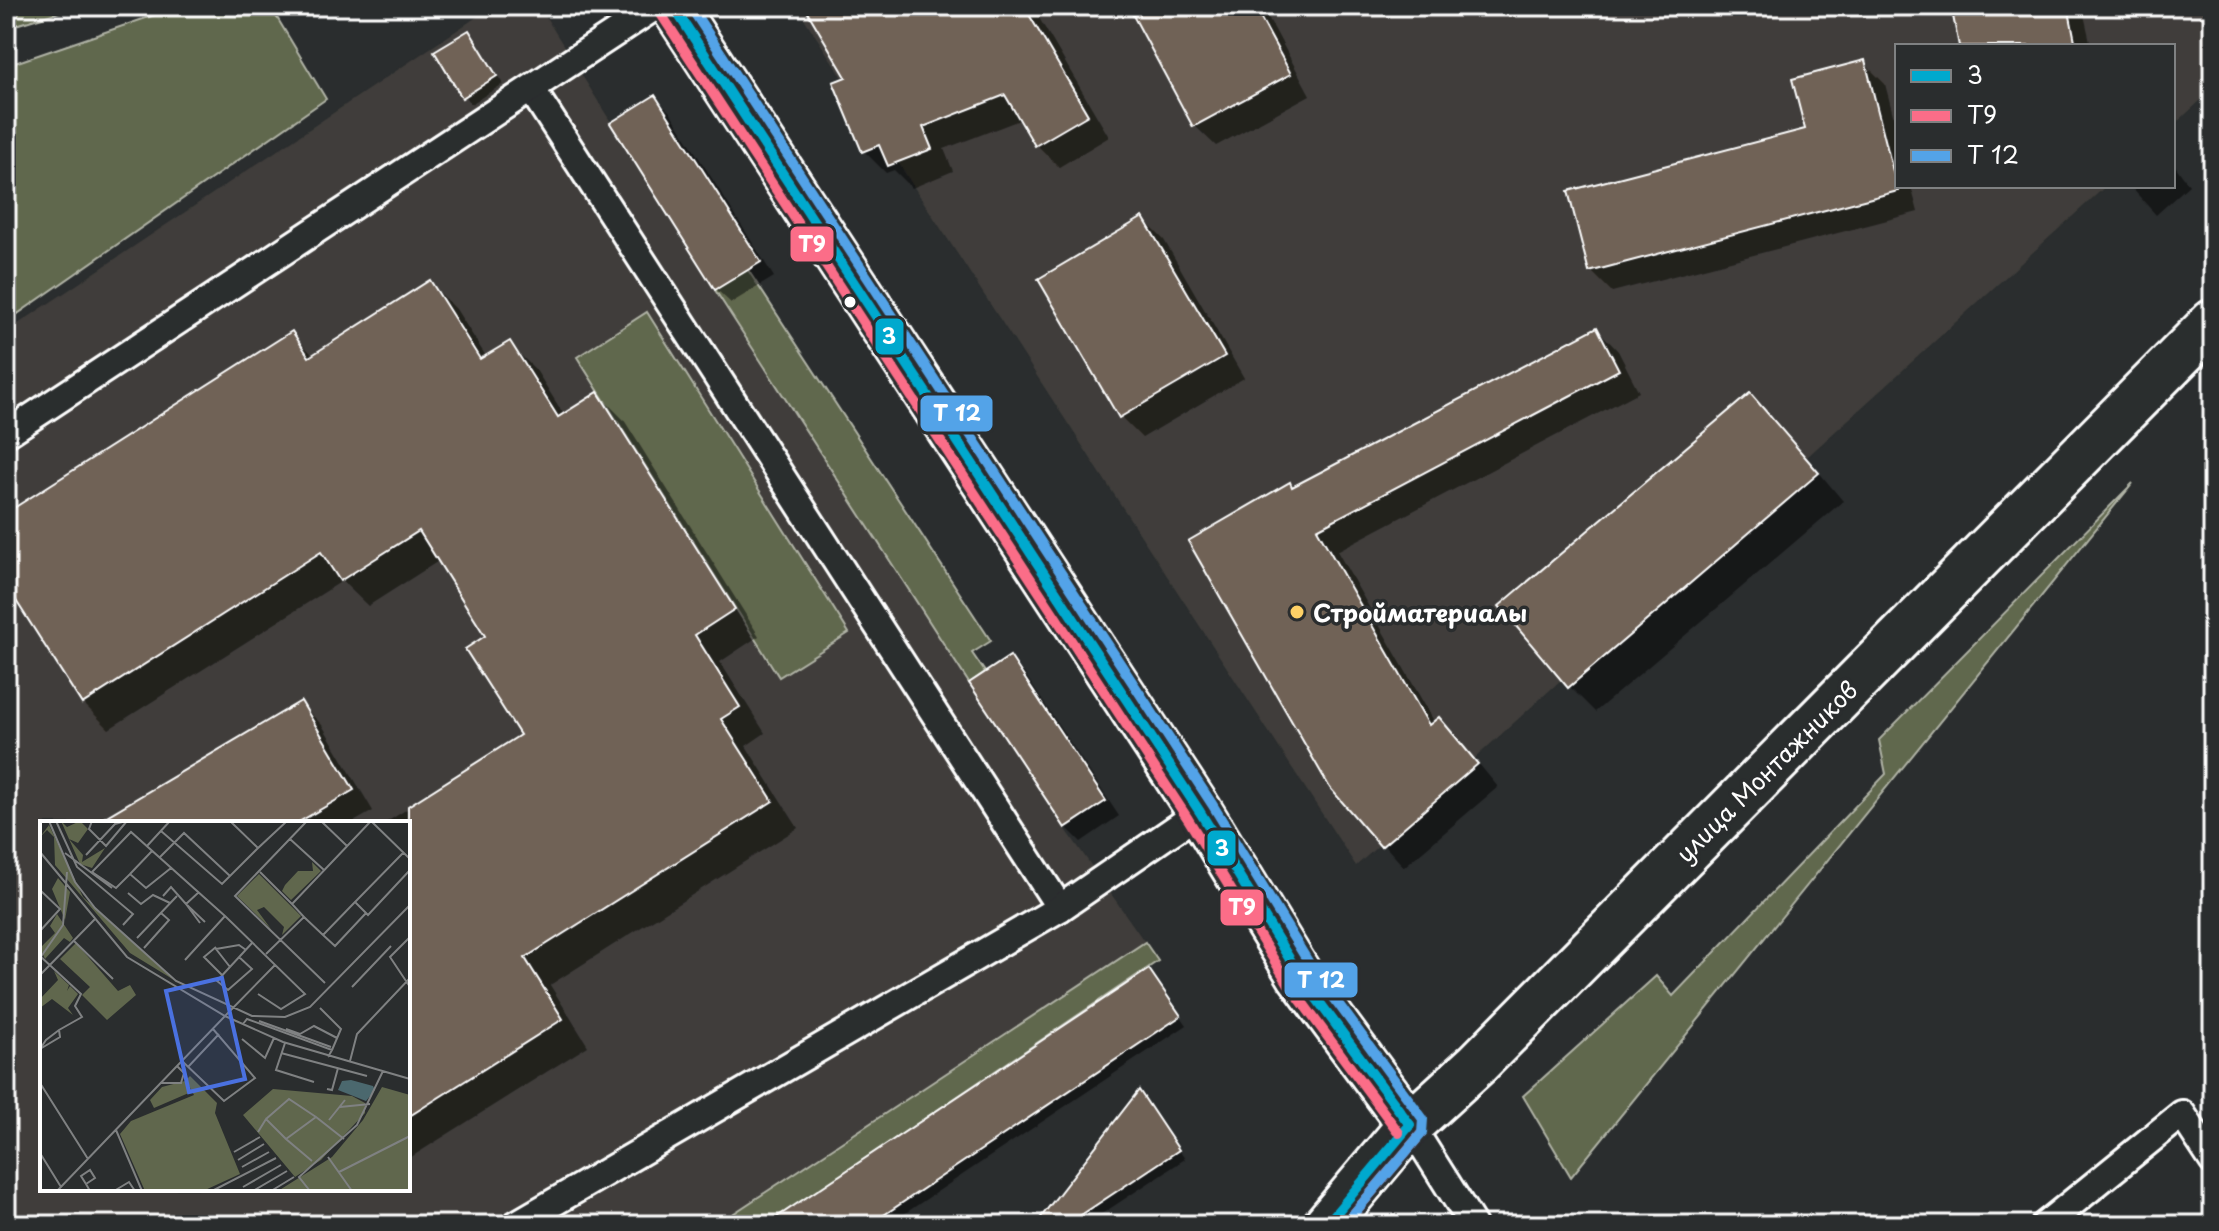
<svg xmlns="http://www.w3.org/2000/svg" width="2219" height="1231" font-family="'Playpen Sans',sans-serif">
	<rect width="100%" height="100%" fill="#2a2d2e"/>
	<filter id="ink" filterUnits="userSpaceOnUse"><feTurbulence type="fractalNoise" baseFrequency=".0125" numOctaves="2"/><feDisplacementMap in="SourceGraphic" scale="16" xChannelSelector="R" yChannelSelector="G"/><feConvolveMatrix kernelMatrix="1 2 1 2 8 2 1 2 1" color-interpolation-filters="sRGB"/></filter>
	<g filter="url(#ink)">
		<g fill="#3f3d3a" fill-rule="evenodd">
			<path d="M 493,6 L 539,6 L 715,290 L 991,641 L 972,653 L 985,672 L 970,683 L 1065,828 L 1158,961 L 840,1176 L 819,1225 L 6,1225 L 6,332 ZM 42,823 L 408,823 L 408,1189 L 42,1189 Z"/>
			<path d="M 796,6 L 2213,6 L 2213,89 L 2173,126 L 2173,46 L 1897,46 L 1897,186 L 2106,186 L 1356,866 Z"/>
		</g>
		<g fill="#60674d" stroke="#b0b3a6" stroke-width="2">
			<path d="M 6,6 L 79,6 L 6,28 Z"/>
			<path d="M 181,6 L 270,6 L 326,99 L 6,322 L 6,66 Z"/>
			<path d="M 748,270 L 991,641 L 972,653 L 985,672 L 969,683 L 715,290 Z"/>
			<path d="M 647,312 L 849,633 L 779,677 L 577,357 Z"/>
			<path d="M 2133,483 L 1571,1177 L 1523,1096 L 1656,976 L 1673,996 L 1886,774 L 1879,740 Z"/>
			<path d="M 1145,942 L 1158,961 L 840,1176 L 819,1225 L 716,1225 Z"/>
		</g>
		<g fill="#0007">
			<path d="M 806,6 L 1032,6 L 1109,137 L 1059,167 L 1037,145 L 1022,119 L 944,149 L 953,171 L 912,188 L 894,170 L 886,173 L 864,151 L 849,78 Z"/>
			<path d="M 1131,6 L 1262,6 L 1310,95 L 1216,146 L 1195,126 Z"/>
			<path d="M 1953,6 L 2082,6 L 2091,46 L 1961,46 Z"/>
			<path d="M 469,32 L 503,84 L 471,104 L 437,52 Z"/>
			<path d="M 1864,63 L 1885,84 L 1897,130 L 1897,186 L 1911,186 L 1918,212 L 1612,292 L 1591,271 L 1807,130 Z"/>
			<path d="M 655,98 L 670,112 L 774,277 L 731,303 L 716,289 Z"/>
			<path d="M 2173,163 L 2189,185 L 2156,215 L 2130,186 L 2173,186 Z"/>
			<path d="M 1143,219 L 1164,240 L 1244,378 L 1142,438 L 1121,417 L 1041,280 Z"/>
			<path d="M 430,283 L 456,309 L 487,358 L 509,344 L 536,370 L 564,415 L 598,394 L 624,420 L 759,636 L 720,662 L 765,733 L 746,746 L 798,828 L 550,985 L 588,1046 L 408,1159 L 408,823 L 385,823 L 523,736 L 488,637 L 440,560 L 368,606 L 342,581 L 109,729 L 83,703 L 6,581 L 6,515 L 292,334 L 314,356 Z"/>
			<path d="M 1597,329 L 1618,351 L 1639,392 L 1337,551 L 1435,723 L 1439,720 L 1460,741 L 1498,787 L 1404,867 L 1332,787 L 1293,488 Z"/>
			<path d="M 1750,395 L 1776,421 L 1843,501 L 1595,712 L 1569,686 Z"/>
			<path d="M 1010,659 L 1024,673 L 1119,816 L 1081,842 L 1066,827 Z"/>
			<path d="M 301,704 L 322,725 L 373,811 L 352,823 L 98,823 Z"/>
			<path d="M 1149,971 L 1187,1025 L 895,1220 L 901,1225 L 822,1225 Z"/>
			<path d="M 1140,1093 L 1185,1159 L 1085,1225 L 1038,1225 Z"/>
		</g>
		<g fill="#706257" stroke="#fff" stroke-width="2">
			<path d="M 804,6 L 1024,6 L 1088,115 L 1035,146 L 1005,95 L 923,127 L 932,149 L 888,166 L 879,145 L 862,152 L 833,82 L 846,77 Z"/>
			<path d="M 1128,6 L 1254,6 L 1291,74 L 1193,127 Z"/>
			<path d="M 1951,6 L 2068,6 L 2076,46 L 1959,46 Z"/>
			<path d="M 469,30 L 497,76 L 462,98 L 434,51 Z"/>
			<path d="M 1865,60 L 1898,191 L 1589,272 L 1568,191 L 1805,129 L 1792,79 Z"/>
			<path d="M 655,95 L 761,262 L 715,290 L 610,123 Z"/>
			<path d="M 1143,217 L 1225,356 L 1119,418 L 1038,279 Z"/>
			<path d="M 430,280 L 480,359 L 510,341 L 558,417 L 598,392 L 735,609 L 695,635 L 740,707 L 721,719 L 773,801 L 525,958 L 563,1019 L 408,1117 L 408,806 L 520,735 L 465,649 L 485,636 L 419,531 L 340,581 L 321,552 L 82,704 L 6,585 L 6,513 L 292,331 L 309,357 Z"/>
			<path d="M 1597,327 L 1619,370 L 1317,529 L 1429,725 L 1439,717 L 1478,764 L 1381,847 L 1330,788 L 1188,541 L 1290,482 L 1292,487 Z"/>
			<path d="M 1750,393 L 1819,473 L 1568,688 L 1499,606 Z"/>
			<path d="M 1010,656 L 1106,801 L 1065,828 L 969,683 Z"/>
			<path d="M 301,701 L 354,790 L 297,823 L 95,823 Z"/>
			<path d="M 1149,969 L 1181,1016 L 869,1225 L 765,1225 Z"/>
			<path d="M 1139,1090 L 1179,1150 L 1066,1225 L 1035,1225 Z"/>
		</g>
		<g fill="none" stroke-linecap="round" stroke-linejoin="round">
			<defs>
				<g id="service">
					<path d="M 532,90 L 1060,908"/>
					<path d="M 6,434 L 656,6"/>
					<path d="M 1410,1125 L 1473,1225"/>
					<path d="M 515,1225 L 1060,908 L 1200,812"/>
					<path d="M 2045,1225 L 2182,1114 L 2213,1161"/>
				</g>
				<g id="secondary">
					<path d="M 673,6 L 1200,812 L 1300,976 L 1410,1125"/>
					<path d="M 1326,1225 L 1410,1125 L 1477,1064 L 2213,322"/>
				</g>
			</defs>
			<use href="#service" stroke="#fff" stroke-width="32"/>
			<use href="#secondary" stroke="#fff" stroke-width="50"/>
			<use href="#service" stroke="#2a2d2e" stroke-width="26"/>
			<use href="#secondary" stroke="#2a2d2e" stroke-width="44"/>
			<defs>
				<g id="bus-1">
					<path d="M 673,6 L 1200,812 L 1300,976 L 1410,1125"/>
					<path d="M 1326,1225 L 1410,1125"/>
				</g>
				<g id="bus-2">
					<path d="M 661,14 L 1188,819 L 1288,983 L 1399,1133"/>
					<path d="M 1344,1225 L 1421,1134"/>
				</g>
				<path id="bus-3" d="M 690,6 L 1212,804 L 1312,968 L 1423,1119 L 1422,1133 L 1344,1225"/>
			</defs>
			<use href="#bus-1" stroke="#2a2d2e" stroke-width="16"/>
			<use href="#bus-2" stroke="#2a2d2e" stroke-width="16"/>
			<use href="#bus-3" stroke="#2a2d2e" stroke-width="16"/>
			<use href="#bus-1" stroke="#00a9ce" stroke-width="10"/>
			<use href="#bus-2" stroke="#fb6d88" stroke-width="10"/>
			<use href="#bus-3" stroke="#53a3e8" stroke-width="10"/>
		</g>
	</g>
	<circle fill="#fff" stroke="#2a2d2e" stroke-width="3" cx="850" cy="302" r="7"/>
	<circle fill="#ffd166" stroke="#2a2d2e" stroke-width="3" cx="1297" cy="612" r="8"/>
	<g text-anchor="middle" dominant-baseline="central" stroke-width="7" stroke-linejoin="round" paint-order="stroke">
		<g font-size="24" font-weight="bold" fill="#fff" stroke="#2a2d2e" text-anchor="start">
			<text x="1313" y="612">Стройматериалы</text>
		</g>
		<g font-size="24" fill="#fff" stroke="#2a2d2e">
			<text transform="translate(1766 771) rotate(-45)">улица Монтажников</text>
		</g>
	</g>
	<g transform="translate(40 821)">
		<rect width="370" height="370" fill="#2a2d2e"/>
		<path d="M 21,0 L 27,6 L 40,0 L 48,8 L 38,22 L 29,18 L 43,34 L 42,41 L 65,27 L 52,47 L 40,43 ZM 9,4 L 43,76 L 134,159 L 90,132 L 15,44 L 14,16 L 7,9 L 0,16 ZM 272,41 L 281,50 L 251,79 L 242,70 L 245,64 L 258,50 L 273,50 ZM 219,53 L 261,95 L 242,114 L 244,106 L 224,86 L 217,89 L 231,108 L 197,75 ZM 18,57 L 30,71 L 25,99 L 12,68 ZM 17,93 L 33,117 L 30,121 L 24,117 L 5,138 L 0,127 L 15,112 L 10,105 ZM 36,122 L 78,170 L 90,164 L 96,174 L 67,199 L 42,174 L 50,166 L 20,138 ZM 14,150 L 29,164 L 27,170 L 30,165 L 38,173 L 28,187 L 33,194 L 12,178 L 0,187 L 0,178 L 18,159 ZM 150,255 L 177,282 L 175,292 L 200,353 L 163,370 L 105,370 L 80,313 L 91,300 L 154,274 L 146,259 ZM 145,260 L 151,271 L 114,287 L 110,279 L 122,266 ZM 342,266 L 370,274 L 370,370 L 238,370 L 292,336 L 323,299 ZM 233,268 L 312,275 L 325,282 L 325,292 L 281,339 L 255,356 L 203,294 Z" fill="#60674d"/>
		<path d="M 311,259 L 333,265 L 335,269 L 326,280 L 298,269 L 302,260 Z" fill="#4b686e"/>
		<path fill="none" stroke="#7f8182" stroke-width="2" d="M 9,0 L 35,61 L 55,87 L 136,160 L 212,195 L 245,196 L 270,186 L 370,84M 16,0 L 37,46 L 93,93 L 83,104M 52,0 L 49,8 L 66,25 L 87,0M 190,0 L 218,27 L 247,0M 267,0 L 195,75 L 285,162M 281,0 L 307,25M 331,0 L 370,38M 121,10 L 182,63 L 218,27M 250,18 L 284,49M 107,25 L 130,0M 0,31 L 87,136 L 185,195 L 243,221 L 370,258M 25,32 L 72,67M 363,32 L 315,81 L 328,94 L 370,49M 46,34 L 75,3 L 86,0M 119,37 L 144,12 L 190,55M 131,47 L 106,67 L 90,53 L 76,67 L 52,51 L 91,11 L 185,95 L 265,173 L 241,188 L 218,173M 220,51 L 252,83M 90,53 L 112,30M 0,69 L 20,88 L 0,110M 88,72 L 101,83 L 113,74 L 130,82M 123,75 L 131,66 L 146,83 L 159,71M 315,81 L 283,114 L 295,125 L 326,92M 264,96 L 283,114M 160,102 L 146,83 L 165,101M 370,116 L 350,136 L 370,166M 97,117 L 137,75M 34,120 L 73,158M 176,126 L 164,136 L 182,154M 104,127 L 129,99 L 121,92M 226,133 L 264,96 L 252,83 L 331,0M 0,135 L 41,173 L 35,185 L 42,196 L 19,209 L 6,219 L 0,228 L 20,216 L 19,209M 199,136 L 212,148 L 188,169 L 177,160 L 213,121M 0,137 L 23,104 L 27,51M 145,139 L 185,95M 190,146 L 176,128 L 199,124 L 206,129M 0,154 L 55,98M 312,166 L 351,125M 280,187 L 301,208 L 292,229M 185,195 L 235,144M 219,200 L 291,226M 203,203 L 207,198 L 292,229 L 288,236M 246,208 L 260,213 L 274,205 L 297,217M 202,218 L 225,237 L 234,217M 245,222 L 236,249 L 274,261M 241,232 L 327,255M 142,240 L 184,280 L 215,257 L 173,208M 310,240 L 317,213 L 370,157M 148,246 L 179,213M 0,262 L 48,338M 121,262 L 141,262 L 144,252 L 137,245M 287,268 L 292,269 L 298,247M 300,286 L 330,283M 226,298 L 249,278 L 276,296M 289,299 L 305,279M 76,309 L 102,370M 218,311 L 226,298 L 246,318M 194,331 L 220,316M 0,332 L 21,366M 288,336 L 312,370M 198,339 L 224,323M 272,340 L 246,318 L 276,296 L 304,318M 202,346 L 229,331M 299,351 L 370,315M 46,363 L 55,357 L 50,349 L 41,355 L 46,363 L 50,370M 203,366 L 241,344M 17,370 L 185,195M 74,370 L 89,361 L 95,370M 172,370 L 236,337M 213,370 L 247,350M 231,370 L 254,356M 270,370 L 259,356 L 317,304 L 343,250"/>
		<path fill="#4a71e0" fill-opacity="0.15" stroke="#4a71e0" stroke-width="4" d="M 182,157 L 205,258 L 149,271 L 126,170 Z"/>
		<rect width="370" height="370" fill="none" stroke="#fff" stroke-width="4"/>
	</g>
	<g stroke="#2a2d2e" stroke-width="3">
		<rect x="789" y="225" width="46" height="38" rx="8" fill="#fb6d88"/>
		<rect x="874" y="317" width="31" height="39" rx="8" fill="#00a9ce"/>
		<rect x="919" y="394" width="75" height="39" rx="8" fill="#53a3e8"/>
		<rect x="1206" y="829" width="31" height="38" rx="8" fill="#00a9ce"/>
		<rect x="1219" y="888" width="46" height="39" rx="8" fill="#fb6d88"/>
		<rect x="1283" y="961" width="76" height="38" rx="8" fill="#53a3e8"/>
	</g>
	<g font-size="22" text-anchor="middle" font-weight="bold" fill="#fff">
		<text x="812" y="252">Т9</text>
		<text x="889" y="344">3</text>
		<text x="957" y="421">Т 12</text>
		<text x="1222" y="856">3</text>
		<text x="1242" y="915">Т9</text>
		<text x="1321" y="988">Т 12</text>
	</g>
	<rect width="2219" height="1231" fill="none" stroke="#2a2d2e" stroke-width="32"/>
	<rect x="16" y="16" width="2187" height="1199" fill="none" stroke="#fff" stroke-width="3" filter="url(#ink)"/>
	<rect x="1895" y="44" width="280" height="144" fill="#2a2d2e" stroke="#7f8182" stroke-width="2"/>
	<rect x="1911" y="70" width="40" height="12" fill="#00a9ce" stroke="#7f8182" stroke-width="2"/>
	<text x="1967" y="84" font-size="24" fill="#ffffff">3</text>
	<rect x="1911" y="110" width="40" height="12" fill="#fb6d88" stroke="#7f8182" stroke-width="2"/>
	<text x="1967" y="124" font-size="24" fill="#ffffff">Т9</text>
	<rect x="1911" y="150" width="40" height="12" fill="#53a3e8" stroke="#7f8182" stroke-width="2"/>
	<text x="1967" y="164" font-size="24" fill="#ffffff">Т 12</text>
</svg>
